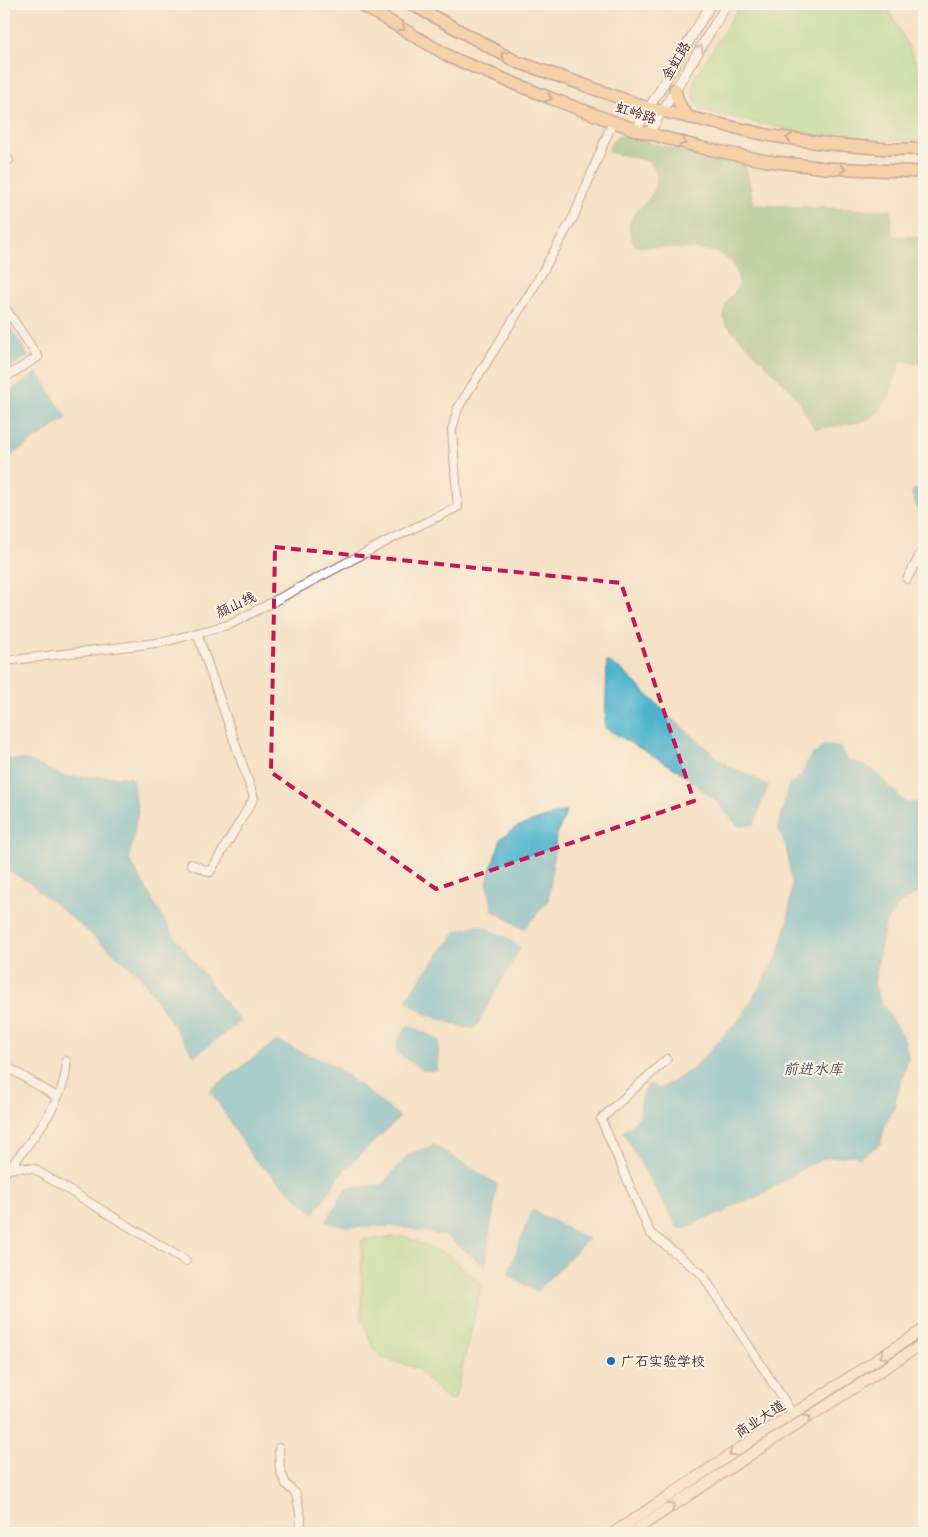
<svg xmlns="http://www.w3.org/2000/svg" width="928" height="1537" font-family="'Balsamiq Sans','LXGW WenKai TC',sans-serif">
	<rect width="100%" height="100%" fill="#fcf5e5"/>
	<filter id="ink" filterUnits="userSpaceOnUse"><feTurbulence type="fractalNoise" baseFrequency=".02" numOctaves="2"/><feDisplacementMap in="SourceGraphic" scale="10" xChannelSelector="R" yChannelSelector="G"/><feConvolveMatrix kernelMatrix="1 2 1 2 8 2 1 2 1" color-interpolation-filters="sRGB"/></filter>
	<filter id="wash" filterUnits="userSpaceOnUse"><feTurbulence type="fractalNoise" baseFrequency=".0096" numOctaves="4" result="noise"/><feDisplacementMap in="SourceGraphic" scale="20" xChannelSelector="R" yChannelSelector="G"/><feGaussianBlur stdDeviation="1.12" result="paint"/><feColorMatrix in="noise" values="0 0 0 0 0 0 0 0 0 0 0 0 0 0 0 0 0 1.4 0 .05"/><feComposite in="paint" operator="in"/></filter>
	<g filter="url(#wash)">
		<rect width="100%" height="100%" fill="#f5e2c6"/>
		<g fill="#9fdb8f" stroke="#747d5d">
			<path d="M 741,4 L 883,4 L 887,8 C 902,35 920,63 924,94 C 926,109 924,126 924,141 L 873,139 L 818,136 L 723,115 C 699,112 690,102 695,78 Z"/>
			<path d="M 404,1236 L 448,1255 L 482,1284 L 455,1399 L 446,1399 L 418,1369 L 381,1357 L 373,1348 L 361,1315 L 362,1240 Z"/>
		</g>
		<path fill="#7fbb7a" stroke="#646d52" d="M 619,136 L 626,136 L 682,152 L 745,164 L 754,205 C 800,206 846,210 891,210 L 892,236 L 916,237 L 924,240 L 924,363 L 900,361 C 894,381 888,412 865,420 C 850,425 830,426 815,429 L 800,402 L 784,383 L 725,323 C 722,305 728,300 739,287 L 738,274 L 732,262 L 718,252 L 697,249 L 636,246 C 633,240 628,232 630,224 C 632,207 659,201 657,175 C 656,170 654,165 649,162 C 643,158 617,154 608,152 L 613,140 Z"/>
		<g fill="#4eb3cd" stroke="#4c697c">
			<path d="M 4,319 L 28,356 L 4,372 Z"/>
			<path d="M 38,373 L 67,418 L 4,460 L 4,395 Z"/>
			<path d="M 924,488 L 924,513 L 921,514 L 918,512 L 912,493 L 914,490 Z"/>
			<path d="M 607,661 L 621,669 L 673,720 L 728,766 L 747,774 L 768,785 L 754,824 L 738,826 L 714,799 L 679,771 L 605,728 Z"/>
			<path d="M 826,745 L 840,748 L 846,759 L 873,770 L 906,803 L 924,802 L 924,890 L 901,902 L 885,923 L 874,983 L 878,996 L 905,1041 L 908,1058 L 893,1110 L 885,1125 L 880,1144 L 859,1158 L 854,1155 L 825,1158 L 807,1166 L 759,1196 L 736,1204 L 723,1213 L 702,1219 L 685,1229 L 677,1227 L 623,1132 L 632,1125 L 640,1115 L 642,1095 L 649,1084 L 660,1089 L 693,1069 L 743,1015 L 778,956 L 788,920 L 792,883 L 786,846 L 779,829 L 779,823 L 789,784 C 809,775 801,768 812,754 L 818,753 L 820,748 Z"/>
			<path d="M 4,759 L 28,760 L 65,777 L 131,777 L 138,811 L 129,859 L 171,932 L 240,1022 L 194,1056 L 140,975 L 30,883 L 4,868 Z"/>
			<path d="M 567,810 L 556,837 L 548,901 L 524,929 L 493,911 L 487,882 L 501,838 L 517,827 Z"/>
			<path d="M 478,925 L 506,937 L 520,948 L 475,1028 L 463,1027 L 423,1013 L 406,1000 L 427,970 L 457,931 Z"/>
			<path d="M 408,1025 L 439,1040 L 437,1070 L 423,1070 L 396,1052 L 398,1040 Z"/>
			<path d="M 277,1041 L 336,1067 L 400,1117 L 344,1170 L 314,1213 L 253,1158 L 210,1090 Z"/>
			<path d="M 434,1145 L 497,1184 L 485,1266 L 446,1236 L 397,1226 L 350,1227 L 326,1222 L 346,1188 L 382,1185 L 408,1155 Z"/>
			<path d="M 532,1210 L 588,1239 L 536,1292 L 508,1274 Z"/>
		</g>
	</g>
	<g filter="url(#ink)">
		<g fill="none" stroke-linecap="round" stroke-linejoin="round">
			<defs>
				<g id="minor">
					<path d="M 4,157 L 9,160"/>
					<path d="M 4,310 L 6,309 L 38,357 L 4,378"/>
					<path d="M 907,579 L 924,548"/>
					<path d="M 4,661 L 164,642 L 231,624 L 393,538 L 458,507 L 452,430 L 458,408 L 535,285 L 574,216 L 613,121"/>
					<path d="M 191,864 L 210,872 L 254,798 L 197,633"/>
					<path d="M 667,1059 L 601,1119 L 650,1233 L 702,1274 L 793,1414"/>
					<path d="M 4,1065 L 57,1097"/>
					<path d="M 9,1169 L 19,1167 L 34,1169 L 186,1261"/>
					<path d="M 4,1173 L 9,1169 C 30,1142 69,1096 66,1061"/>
					<path d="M 279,1448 L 280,1470 L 286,1484 L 296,1494 L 301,1518 L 300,1533"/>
				</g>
				<g id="tertiary">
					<path d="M 636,130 L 711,4"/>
					<path d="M 649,133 L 727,4"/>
				</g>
				<g id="secondary">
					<path d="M 613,1533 L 757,1437 L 924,1329"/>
					<path d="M 631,1533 L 773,1440 L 924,1343"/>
				</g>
				<g id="primary">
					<path d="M 360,4 L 452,58 L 550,98 L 636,130 L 703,148 L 767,161 L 826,168 L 924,172"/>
					<path d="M 411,4 L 517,62 L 570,80 L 648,108 L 772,136 L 829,144 L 889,149 L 924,149"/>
					<path d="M 675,89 C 677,102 681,109 690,118"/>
				</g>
			</defs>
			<use href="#minor" stroke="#866361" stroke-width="10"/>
			<use href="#tertiary" stroke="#866361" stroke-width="11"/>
			<use href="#secondary" stroke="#866361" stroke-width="12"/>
			<use href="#primary" stroke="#866361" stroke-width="14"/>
			<use href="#minor" stroke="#fff" stroke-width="8"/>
			<use href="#tertiary" stroke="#fff" stroke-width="9"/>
			<use href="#secondary" stroke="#fce5cf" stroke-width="10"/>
			<use href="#primary" stroke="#f7be87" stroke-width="11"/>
		</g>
		<defs><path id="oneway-chevron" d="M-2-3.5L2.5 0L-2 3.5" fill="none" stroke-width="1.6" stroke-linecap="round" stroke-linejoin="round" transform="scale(1.25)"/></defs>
		<g stroke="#a06e59">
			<use href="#oneway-chevron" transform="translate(402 28) rotate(30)"/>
			<use href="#oneway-chevron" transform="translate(504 55) rotate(-151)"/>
			<use href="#oneway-chevron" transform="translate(549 98) rotate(21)"/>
			<use href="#oneway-chevron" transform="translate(789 138) rotate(-171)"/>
			<use href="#oneway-chevron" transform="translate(683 142) rotate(15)"/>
			<use href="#oneway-chevron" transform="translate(843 169) rotate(3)"/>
		</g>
		<use stroke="#ae9aa0" href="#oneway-chevron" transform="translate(700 48) rotate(-59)"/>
		<g stroke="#a3827d">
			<use href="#oneway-chevron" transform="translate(883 1356) rotate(147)"/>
			<use href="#oneway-chevron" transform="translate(808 1418) rotate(-33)"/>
			<use href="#oneway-chevron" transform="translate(732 1453) rotate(146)"/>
			<use href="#oneway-chevron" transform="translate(672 1506) rotate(-33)"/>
		</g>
	</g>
	<path d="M0 0H928V1537H0ZM 275,547 L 621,583 L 694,801 L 436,889 L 271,772 Z" fill="#f5e2c6" fill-opacity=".55" fill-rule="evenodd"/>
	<path fill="none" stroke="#c2185b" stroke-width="4" stroke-dasharray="10 6" stroke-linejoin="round" d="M 275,547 L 621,583 L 694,801 L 436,889 L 271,772 Z"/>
	<circle fill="#1f6fb2" stroke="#fcf5e5" stroke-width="2" cx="611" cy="1361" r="5"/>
	<g text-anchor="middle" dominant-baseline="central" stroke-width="4" stroke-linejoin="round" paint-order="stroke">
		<g font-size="14" fill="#4a1f2b" stroke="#fcf5e5">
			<text transform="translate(676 61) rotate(-59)">金虹路</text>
			<text transform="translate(636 113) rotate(18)">虹岭路</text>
			<text transform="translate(236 605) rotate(-25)">颜山线</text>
			<text transform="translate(760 1419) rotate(-33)">商业大道</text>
		</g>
		<g font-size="14" fill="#4a1f2b" stroke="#fcf5e5" text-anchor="start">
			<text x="621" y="1361">广石实验学校</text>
		</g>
		<g font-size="15" font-style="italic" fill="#4b5364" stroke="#fcf5e5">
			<text x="813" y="1069">前进水库</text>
		</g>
	</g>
	<rect width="928" height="1537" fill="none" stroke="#fcf5e5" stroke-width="20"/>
</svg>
